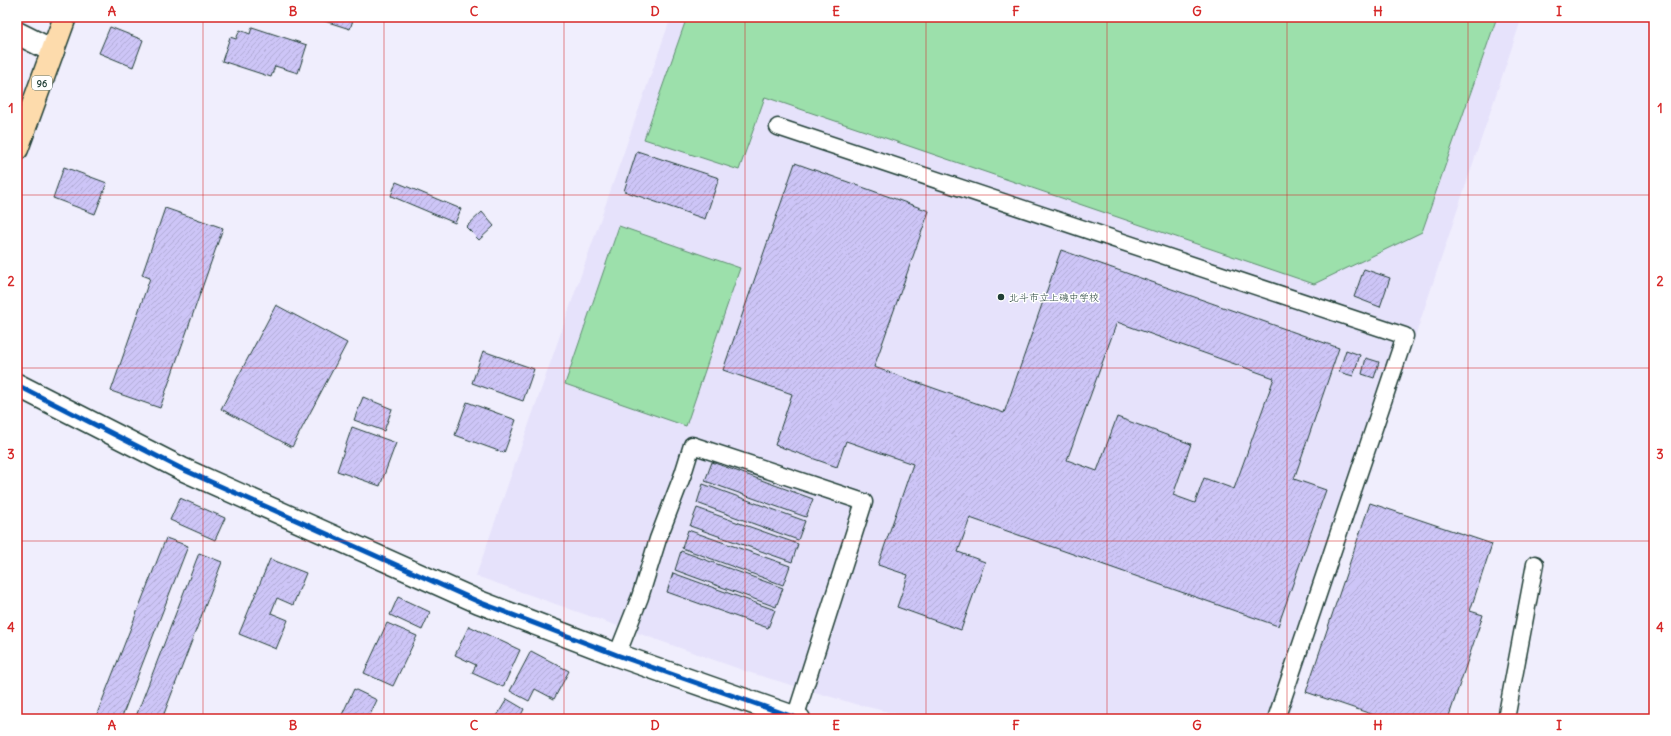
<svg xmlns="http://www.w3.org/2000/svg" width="1671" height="736" font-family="Delius,'Klee One',sans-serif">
	<defs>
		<pattern id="building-hatch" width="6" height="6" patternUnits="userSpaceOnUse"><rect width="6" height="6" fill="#cdc5f7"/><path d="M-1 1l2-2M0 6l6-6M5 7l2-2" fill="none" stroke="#b0aad4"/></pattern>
	</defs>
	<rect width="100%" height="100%" fill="#f0eefd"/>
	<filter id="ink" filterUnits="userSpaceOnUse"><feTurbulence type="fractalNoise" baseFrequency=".025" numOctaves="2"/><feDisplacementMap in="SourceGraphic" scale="8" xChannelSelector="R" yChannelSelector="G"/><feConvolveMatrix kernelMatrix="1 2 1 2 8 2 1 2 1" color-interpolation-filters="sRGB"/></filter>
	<g filter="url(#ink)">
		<path fill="#e6e2fb" d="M 671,17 L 1522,17 L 1287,719 L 919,719 L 855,704 L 751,673 L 476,576 Z"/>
		<g fill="#9ce0ab" stroke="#5e8e70">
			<path d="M 687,17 L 1497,17 L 1422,232 L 1314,284 L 765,97 L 739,170 L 644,139 Z"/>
			<path d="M 619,226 L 740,268 L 686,426 L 565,384 Z"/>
		</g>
		<g fill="url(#building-hatch)" stroke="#1f3d34" fill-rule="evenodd">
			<path d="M 312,17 L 354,17 L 350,29 Z"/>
			<path d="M 110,27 L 143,40 L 133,67 L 99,53 Z"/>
			<path d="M 252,27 L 307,45 L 298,73 L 275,66 L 271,77 L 222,61 L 230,37 L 236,39 L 240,30 L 250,34 Z"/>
			<path d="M 637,151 L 719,178 L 705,219 L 624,191 Z"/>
			<path d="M 795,163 L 929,211 L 874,367 L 1004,413 L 1061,250 L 1339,348 L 1294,479 L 1326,490 L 1278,626 L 970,518 L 958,552 L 985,562 L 961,630 L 897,607 L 908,575 L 878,565 L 913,464 L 846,441 L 837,467 L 775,445 L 792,394 L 723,370 ZM 1117,322 L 1274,378 L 1234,489 L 1204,478 L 1195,503 L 1173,495 L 1191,444 L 1117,417 L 1097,471 L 1067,460 Z"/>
			<path d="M 64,167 L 107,183 L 95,214 L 53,198 Z"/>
			<path d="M 396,182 L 461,209 L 455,223 L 391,196 Z"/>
			<path d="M 165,208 L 223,228 L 160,408 L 111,391 L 150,278 L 142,275 Z"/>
			<path d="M 482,212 L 494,226 L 479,240 L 466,227 Z"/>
			<path d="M 1364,269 L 1390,278 L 1380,307 L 1354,297 Z"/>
			<path d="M 276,305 L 347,343 L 292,447 L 221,409 Z"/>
			<path d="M 1346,350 L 1360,355 L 1353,376 L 1339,372 Z"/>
			<path d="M 483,351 L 534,369 L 523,401 L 472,383 Z"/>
			<path d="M 1366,358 L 1379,362 L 1374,378 L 1362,374 Z"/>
			<path d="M 363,397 L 392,409 L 384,431 L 354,420 Z"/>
			<path d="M 467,402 L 516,420 L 504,453 L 455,435 Z"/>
			<path d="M 352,427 L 396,443 L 380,486 L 337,471 Z"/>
			<path d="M 712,462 L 813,499 L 806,517 L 705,481 Z"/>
			<path d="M 703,484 L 805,521 L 798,540 L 697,503 Z"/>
			<path d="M 180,498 L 225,518 L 215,540 L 170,520 Z"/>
			<path d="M 1370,503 L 1492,544 L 1470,611 L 1483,615 L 1448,719 L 1386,719 L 1306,692 Z"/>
			<path d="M 697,508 L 798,544 L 792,562 L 690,526 Z"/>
			<path d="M 688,530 L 790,566 L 783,585 L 682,548 Z"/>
			<path d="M 166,538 L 188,546 L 121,719 L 95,719 Z"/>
			<path d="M 681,551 L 783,588 L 776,607 L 675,570 Z"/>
			<path d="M 199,553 L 222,562 L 162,719 L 135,719 Z"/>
			<path d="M 270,559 L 306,573 L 293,605 L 277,598 L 271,613 L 288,620 L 276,649 L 239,634 Z"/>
			<path d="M 673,573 L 775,610 L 768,628 L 667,592 Z"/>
			<path d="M 398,597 L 430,612 L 422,630 L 390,615 Z"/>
			<path d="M 387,623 L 417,636 L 393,686 L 364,673 Z"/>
			<path d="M 469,626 L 520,650 L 503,687 L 472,673 L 476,665 L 455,655 Z"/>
			<path d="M 531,651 L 569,671 L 554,699 L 535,689 L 529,701 L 510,691 Z"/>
			<path d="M 354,689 L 377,700 L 368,719 L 340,719 Z"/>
			<path d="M 507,699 L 524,709 L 519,719 L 495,719 Z"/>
		</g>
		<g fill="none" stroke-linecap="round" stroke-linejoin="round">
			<defs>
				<g id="service">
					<path d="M 778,127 L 1405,336 L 1276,719"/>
					<path d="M 617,655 L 640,597 L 658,539 L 683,474 L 692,445 L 864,502 L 795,718"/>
					<path d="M 1506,719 L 1535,564"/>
				</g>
				<g id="tertiary">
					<path d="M 17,33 L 53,51"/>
					<path d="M 17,385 L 182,469 L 479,602 L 617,655 L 799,719"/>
				</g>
				<path id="primary" d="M 17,149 L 65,17"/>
			</defs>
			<use href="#service" stroke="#1f3d34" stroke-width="19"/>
			<use href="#tertiary" stroke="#1f3d34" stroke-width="25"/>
			<use href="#primary" stroke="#1f3d34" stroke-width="25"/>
			<use href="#service" stroke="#fff" stroke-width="16"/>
			<use href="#tertiary" stroke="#fff" stroke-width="22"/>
			<use href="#primary" stroke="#fddbac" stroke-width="22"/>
			<defs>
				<path id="cycleway" d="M 17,385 L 182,469 L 479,602 L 617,655 L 799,719"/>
			</defs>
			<use href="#cycleway" stroke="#fff" stroke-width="8"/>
			<use href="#cycleway" stroke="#0057b8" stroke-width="5"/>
		</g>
	</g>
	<path fill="none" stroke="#d62828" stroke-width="1" stroke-opacity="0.55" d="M 203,17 L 203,719M 384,17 L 384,719M 564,17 L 564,719M 745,17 L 745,719M 926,17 L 926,719M 1107,17 L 1107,719M 1287,17 L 1287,719M 1468,17 L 1468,719M 17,195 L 1654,195M 17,368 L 1654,368M 17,541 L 1654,541"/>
	<circle fill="#1f3d34" stroke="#fff" stroke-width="1.5" cx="1001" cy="297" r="4"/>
	<g text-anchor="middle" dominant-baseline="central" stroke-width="3" stroke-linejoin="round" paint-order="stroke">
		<rect fill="#fff" stroke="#627771" stroke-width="1" x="32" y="76" width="20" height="14" rx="3"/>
		<g font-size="9" font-weight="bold" fill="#1f3d34">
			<text x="42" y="83">96</text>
		</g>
		<g font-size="10" fill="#1f3d34" stroke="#fff" text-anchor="start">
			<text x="1009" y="297">北斗市立上磯中学校</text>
		</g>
	</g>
	<rect width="1671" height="736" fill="none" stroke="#fff" stroke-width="44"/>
	<rect x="22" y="22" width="1627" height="692" fill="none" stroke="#d62828" stroke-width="1.5"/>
	<g font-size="13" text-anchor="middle" font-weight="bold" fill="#d62828">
		<text x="112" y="16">A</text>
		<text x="293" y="16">B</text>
		<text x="474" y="16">C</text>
		<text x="655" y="16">D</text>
		<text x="836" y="16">E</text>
		<text x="1016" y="16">F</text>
		<text x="1197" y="16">G</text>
		<text x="1378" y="16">H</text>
		<text x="1559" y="16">I</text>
		<text x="11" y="113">1</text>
		<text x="1660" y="113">1</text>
		<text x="11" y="286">2</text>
		<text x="1660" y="286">2</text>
		<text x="11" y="459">3</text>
		<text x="1660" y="459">3</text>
		<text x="11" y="632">4</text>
		<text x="1660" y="632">4</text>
		<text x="112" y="730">A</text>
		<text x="293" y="730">B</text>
		<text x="474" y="730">C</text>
		<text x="655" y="730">D</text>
		<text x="836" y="730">E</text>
		<text x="1016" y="730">F</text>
		<text x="1197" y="730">G</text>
		<text x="1378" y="730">H</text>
		<text x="1559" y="730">I</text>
	</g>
</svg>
